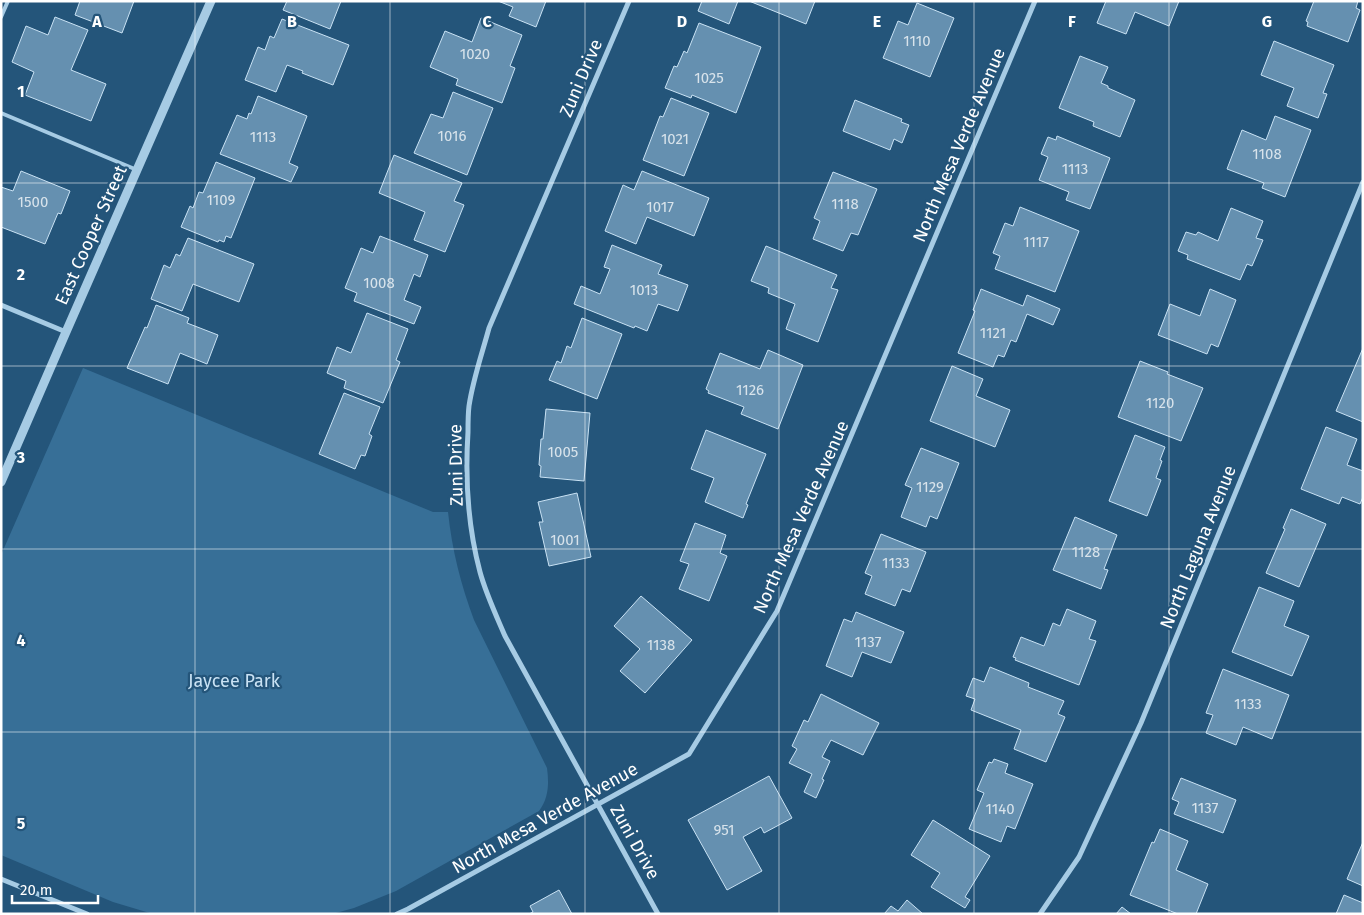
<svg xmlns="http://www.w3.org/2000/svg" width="1364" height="915" font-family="'Fira Sans',sans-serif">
	<rect width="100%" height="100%" fill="#24557a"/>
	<path fill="#376f97" d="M 83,368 L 433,512 L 448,512 C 452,550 461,585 474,620 L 547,768 C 549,783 549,798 539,811 L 396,891 L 354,908 L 332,914 L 153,914 L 113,902 L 1,855 L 1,555 Z"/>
	<g fill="#6590b0" stroke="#c9e2f4">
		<path d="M 80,1 L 134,1 L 122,33 L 75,15 Z"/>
		<path d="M 287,1 L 341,1 L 330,29 L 283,10 Z"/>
		<path d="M 498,1 L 546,1 L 536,27 L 509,16 L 513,7 Z"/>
		<path d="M 702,1 L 738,1 L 729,24 L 698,11 Z"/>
		<path d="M 749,1 L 815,1 L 806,24 Z"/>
		<path d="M 1106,1 L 1179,1 L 1169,26 L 1135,12 L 1126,34 L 1097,23 Z"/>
		<path d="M 1314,1 L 1358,1 L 1356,8 L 1360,10 L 1348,42 L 1307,26 L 1308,22 L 1306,21 Z"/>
		<path d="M 917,3 L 954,18 L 930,77 L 883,58 L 898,21 L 908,25 Z"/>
		<path d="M 55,17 L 88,30 L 71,70 L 106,84 L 91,121 L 25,95 L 34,72 L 12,62 L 26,26 L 48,35 Z"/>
		<path d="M 481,18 L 522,35 L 510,66 L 515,68 L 502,103 L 456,85 L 458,79 L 430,67 L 445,31 L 472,42 Z"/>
		<path d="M 282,19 L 349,45 L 333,85 L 302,73 L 303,71 L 287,65 L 276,92 L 245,80 L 258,47 L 265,50 L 270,36 L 274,38 Z"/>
		<path d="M 699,23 L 761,47 L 736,113 L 692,95 L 691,98 L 665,88 L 674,66 L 677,67 L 684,51 L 687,53 Z"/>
		<path d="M 1274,41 L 1334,65 L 1323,93 L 1327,94 L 1318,118 L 1287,106 L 1294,88 L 1261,75 Z"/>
		<path d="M 1080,56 L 1108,67 L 1101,83 L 1108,86 L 1108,88 L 1135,100 L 1120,137 L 1093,126 L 1094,122 L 1059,108 Z"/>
		<path d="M 453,92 L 493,108 L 467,175 L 414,153 L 431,114 L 443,118 Z"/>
		<path d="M 258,96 L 307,116 L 289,163 L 298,167 L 291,182 L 220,154 L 237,115 L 247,119 L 249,113 L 251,114 Z"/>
		<path d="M 671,98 L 709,113 L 684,176 L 643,160 L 660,116 L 663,117 Z"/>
		<path d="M 855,100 L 902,119 L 901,122 L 909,125 L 902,143 L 894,139 L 890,150 L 843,131 Z"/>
		<path d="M 1275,116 L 1311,130 L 1285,197 L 1262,188 L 1264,183 L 1227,169 L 1242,130 L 1266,140 Z"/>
		<path d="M 1057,136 L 1110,158 L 1090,209 L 1066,200 L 1069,192 L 1039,180 L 1048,157 L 1041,154 L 1048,137 L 1056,140 Z"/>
		<path d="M 394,155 L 462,183 L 454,201 L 464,205 L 445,252 L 414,240 L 425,212 L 379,193 Z"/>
		<path d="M 216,162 L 255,178 L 231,238 L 226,236 L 224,242 L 219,240 L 218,242 L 181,227 L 190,206 L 193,208 L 199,192 L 203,193 Z"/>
		<path d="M 21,171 L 70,191 L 61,214 L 58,213 L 45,244 L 1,227 L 1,187 L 13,191 Z"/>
		<path d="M 642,171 L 709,198 L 694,236 L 647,217 L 636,244 L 605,231 L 623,185 L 634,190 Z"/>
		<path d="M 833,172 L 877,189 L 858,235 L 851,233 L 843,251 L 813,239 L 820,221 L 814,218 Z"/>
		<path d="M 1020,207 L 1079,231 L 1055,292 L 995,269 L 1000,256 L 993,253 L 1005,223 L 1013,226 Z"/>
		<path d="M 1231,208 L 1263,221 L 1256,238 L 1263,240 L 1252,266 L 1247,264 L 1240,280 L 1187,259 L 1188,255 L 1178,251 L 1186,232 L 1196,235 L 1198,232 L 1218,241 Z"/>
		<path d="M 380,236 L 428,255 L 420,277 L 414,274 L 404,300 L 421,307 L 414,324 L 354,301 L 357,293 L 345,288 L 361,248 L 373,253 Z"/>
		<path d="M 188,238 L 254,264 L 239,302 L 193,284 L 182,311 L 151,299 L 164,265 L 170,268 L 176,254 L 180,256 Z"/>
		<path d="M 612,245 L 662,265 L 658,274 L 688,285 L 678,311 L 658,304 L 647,331 L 635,326 L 634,328 L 574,304 L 581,286 L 600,294 L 610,269 L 604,267 Z"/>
		<path d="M 766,246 L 837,275 L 831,288 L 838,290 L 818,342 L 786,329 L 795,304 L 768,293 L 769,288 L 751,281 Z"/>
		<path d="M 981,289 L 1023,306 L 1027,295 L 1060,309 L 1053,325 L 1027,314 L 1016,342 L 1011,340 L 1004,357 L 998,355 L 993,367 L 958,353 L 975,311 L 973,310 Z"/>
		<path d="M 1210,289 L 1236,300 L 1218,347 L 1211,344 L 1207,354 L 1158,335 L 1170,304 L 1200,316 Z"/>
		<path d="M 156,305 L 189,318 L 187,323 L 218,335 L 207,364 L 180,353 L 168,384 L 127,368 L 145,327 L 147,328 Z"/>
		<path d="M 367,313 L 408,329 L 396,360 L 400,362 L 383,403 L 344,388 L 346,381 L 327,373 L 337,347 L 351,353 Z"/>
		<path d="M 582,318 L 622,334 L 597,399 L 549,380 L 557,361 L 561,363 L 567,346 L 571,348 Z"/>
		<path d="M 1363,348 L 1363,422 L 1336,411 Z"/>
		<path d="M 768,350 L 803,365 L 778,429 L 741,414 L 744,407 L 708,393 L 709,391 L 706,389 L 720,353 L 760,369 Z"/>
		<path d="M 1140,361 L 1168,372 L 1167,374 L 1203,388 L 1181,441 L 1118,417 Z"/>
		<path d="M 952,366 L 983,379 L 976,396 L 1010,410 L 995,447 L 930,421 Z"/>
		<path d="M 344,393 L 380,407 L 369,434 L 372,436 L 365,456 L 361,455 L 355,469 L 319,454 Z"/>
		<path d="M 546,409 L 590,413 L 584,481 L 540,477 L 541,466 L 539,465 L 541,439 L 543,439 Z"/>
		<path d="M 1326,427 L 1357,439 L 1347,465 L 1363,471 L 1363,497 L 1360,504 L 1342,497 L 1339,504 L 1301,489 Z"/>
		<path d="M 706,430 L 766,454 L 746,504 L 748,505 L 743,518 L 705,502 L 714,478 L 691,469 Z"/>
		<path d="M 1135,435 L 1165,447 L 1160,460 L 1162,461 L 1156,478 L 1161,480 L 1147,516 L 1109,501 Z"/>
		<path d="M 921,448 L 959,463 L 937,519 L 930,516 L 926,527 L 901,517 L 912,488 L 905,485 Z"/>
		<path d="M 577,493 L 591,557 L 549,566 L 539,522 L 543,522 L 538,502 Z"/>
		<path d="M 1291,509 L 1326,524 L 1299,587 L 1266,573 L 1285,529 L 1283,528 Z"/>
		<path d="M 1075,517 L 1117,535 L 1104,569 L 1108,570 L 1101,589 L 1053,570 Z"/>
		<path d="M 695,523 L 726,535 L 720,553 L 727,556 L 709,601 L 679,589 L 689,564 L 680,561 Z"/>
		<path d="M 881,534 L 926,552 L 910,592 L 902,589 L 895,606 L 865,594 L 872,576 L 865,573 Z"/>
		<path d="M 1259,587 L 1294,601 L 1284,626 L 1309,636 L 1292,676 L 1232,652 Z"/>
		<path d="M 641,596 L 692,640 L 645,693 L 620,671 L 640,649 L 614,626 Z"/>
		<path d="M 1067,609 L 1096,621 L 1089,639 L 1096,641 L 1079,685 L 1015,660 L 1016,658 L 1013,657 L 1021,637 L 1044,646 L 1053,623 L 1060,626 Z"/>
		<path d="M 856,612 L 904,632 L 891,663 L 862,652 L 852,677 L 826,666 L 844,619 L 852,622 Z"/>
		<path d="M 990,667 L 1029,683 L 1028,687 L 1064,701 L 1058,714 L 1065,717 L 1046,762 L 1014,749 L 1021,730 L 971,710 L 975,699 L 966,696 L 973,678 L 984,682 Z"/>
		<path d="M 1223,669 L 1289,695 L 1272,739 L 1243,727 L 1236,745 L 1206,733 L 1213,715 L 1206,713 Z"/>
		<path d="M 821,694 L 879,723 L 863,755 L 831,740 L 822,757 L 830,761 L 822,779 L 824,780 L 816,798 L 804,792 L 812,774 L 789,763 L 797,749 L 792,746 L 804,720 L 808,722 Z"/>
		<path d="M 994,759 L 1008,764 L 1005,773 L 1033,784 L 1015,829 L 1007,826 L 1001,842 L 969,829 L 984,793 L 977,790 L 989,762 L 992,763 Z"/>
		<path d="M 769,776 L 792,818 L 764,833 L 761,827 L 743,837 L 762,871 L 727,890 L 688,820 Z"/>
		<path d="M 1181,778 L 1236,800 L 1223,833 L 1174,814 L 1179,802 L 1172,799 Z"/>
		<path d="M 933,820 L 990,856 L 965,897 L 970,900 L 965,908 L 931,887 L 940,873 L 911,855 Z"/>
		<path d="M 1160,829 L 1188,841 L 1176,870 L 1208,884 L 1196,914 L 1178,914 L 1130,895 L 1152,842 L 1154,843 Z"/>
		<path d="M 1363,842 L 1363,886 L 1347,879 Z"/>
		<path d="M 559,890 L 572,914 L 529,914 L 533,912 L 530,906 Z"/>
		<path d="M 1344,895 L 1363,903 L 1363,914 L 1336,914 Z"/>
		<path d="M 907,900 L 923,914 L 884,914 L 891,906 L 898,911 Z"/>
		<path d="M 1122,907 L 1131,914 L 1116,914 Z"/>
	</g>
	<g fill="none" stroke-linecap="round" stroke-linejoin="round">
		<g stroke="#a6cbe4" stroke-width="4">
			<path d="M 1,17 L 8,1"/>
			<path d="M 1,113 L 137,170"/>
		</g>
		<g stroke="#a6cbe4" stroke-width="5">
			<path d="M 629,1 L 489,328 C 482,354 473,379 469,406 C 468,414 468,424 468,432 C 465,479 468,527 480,572 C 486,594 496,615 505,636 L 658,914"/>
			<path d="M 1,305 L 66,332"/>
			<path d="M 1,879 L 87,914"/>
			<path d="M 397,914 L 408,909 L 689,754 L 777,611 L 1035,1"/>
			<path d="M 1040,914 L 1079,857 L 1141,723 L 1363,182"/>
		</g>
		<path stroke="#a6cbe4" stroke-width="9" d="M 1,482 L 66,332 L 211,1"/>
	</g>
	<path fill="none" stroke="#fff" stroke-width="1" stroke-opacity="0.55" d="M 195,1 L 195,914M 390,1 L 390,914M 585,1 L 585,914M 779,1 L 779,914M 974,1 L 974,914M 1169,1 L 1169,914M 1,183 L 1363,183M 1,366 L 1363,366M 1,549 L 1363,549M 1,732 L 1363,732"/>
	<g text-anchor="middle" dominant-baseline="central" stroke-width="4.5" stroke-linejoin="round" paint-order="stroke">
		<g font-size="15" fill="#d8e3eb">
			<text x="917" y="41">1110</text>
			<text x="475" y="54">1020</text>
			<text x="709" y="78">1025</text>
			<text x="452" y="136">1016</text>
			<text x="263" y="137">1113</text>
			<text x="675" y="139">1021</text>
			<text x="1267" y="154">1108</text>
			<text x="1075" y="169">1113</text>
			<text x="221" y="200">1109</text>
			<text x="33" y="202">1500</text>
			<text x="845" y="204">1118</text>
			<text x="660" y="207">1017</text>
			<text x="1036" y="242">1117</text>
			<text x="379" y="283">1008</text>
			<text x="644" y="290">1013</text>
			<text x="993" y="333">1121</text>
			<text x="750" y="390">1126</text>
			<text x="1160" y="403">1120</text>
			<text x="563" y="452">1005</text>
			<text x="930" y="487">1129</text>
			<text x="565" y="540">1001</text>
			<text x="1086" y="552">1128</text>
			<text x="896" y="563">1133</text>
			<text x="868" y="642">1137</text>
			<text x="661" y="645">1138</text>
			<text x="1248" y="704">1133</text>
			<text x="1205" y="808">1137</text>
			<text x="1000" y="809">1140</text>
			<text x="724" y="830">951</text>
		</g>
		<g font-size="18" fill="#fff" stroke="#24557a">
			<text transform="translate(581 78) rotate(-67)">Zuni Drive</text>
			<text transform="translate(959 145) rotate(-67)">North Mesa Verde Avenue</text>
			<text transform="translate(91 235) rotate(-66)">East Cooper Street</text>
			<text transform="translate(456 465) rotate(-91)">Zuni Drive</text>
			<text transform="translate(801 517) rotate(-66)">North Mesa Verde Avenue</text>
			<text transform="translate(1198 547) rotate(-68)">North Laguna Avenue</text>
			<text transform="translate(545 818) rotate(-29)">North Mesa Verde Avenue</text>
			<text transform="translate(635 842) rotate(61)">Zuni Drive</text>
		</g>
		<g font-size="18" fill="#c9e2f4" stroke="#24557a">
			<text x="234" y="681">Jaycee Park</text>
		</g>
	</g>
	<g font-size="16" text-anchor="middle" font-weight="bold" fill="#fff" stroke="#24557a" stroke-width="4.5" stroke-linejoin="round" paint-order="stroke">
		<text x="97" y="27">A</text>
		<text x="292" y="27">B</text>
		<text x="487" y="27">C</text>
		<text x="682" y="27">D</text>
		<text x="877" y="27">E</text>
		<text x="1072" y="27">F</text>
		<text x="1267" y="27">G</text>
		<text x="21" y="97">1</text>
		<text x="21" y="280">2</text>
		<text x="21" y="463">3</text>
		<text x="21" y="646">4</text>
		<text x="21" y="829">5</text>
	</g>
	<rect width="1364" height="915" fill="none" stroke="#ffffff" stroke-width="5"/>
	<path d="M12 895v8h86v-8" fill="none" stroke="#ffffff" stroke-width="2.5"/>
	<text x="20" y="895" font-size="15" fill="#ffffff" stroke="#24557a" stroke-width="4" paint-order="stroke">20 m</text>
</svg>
